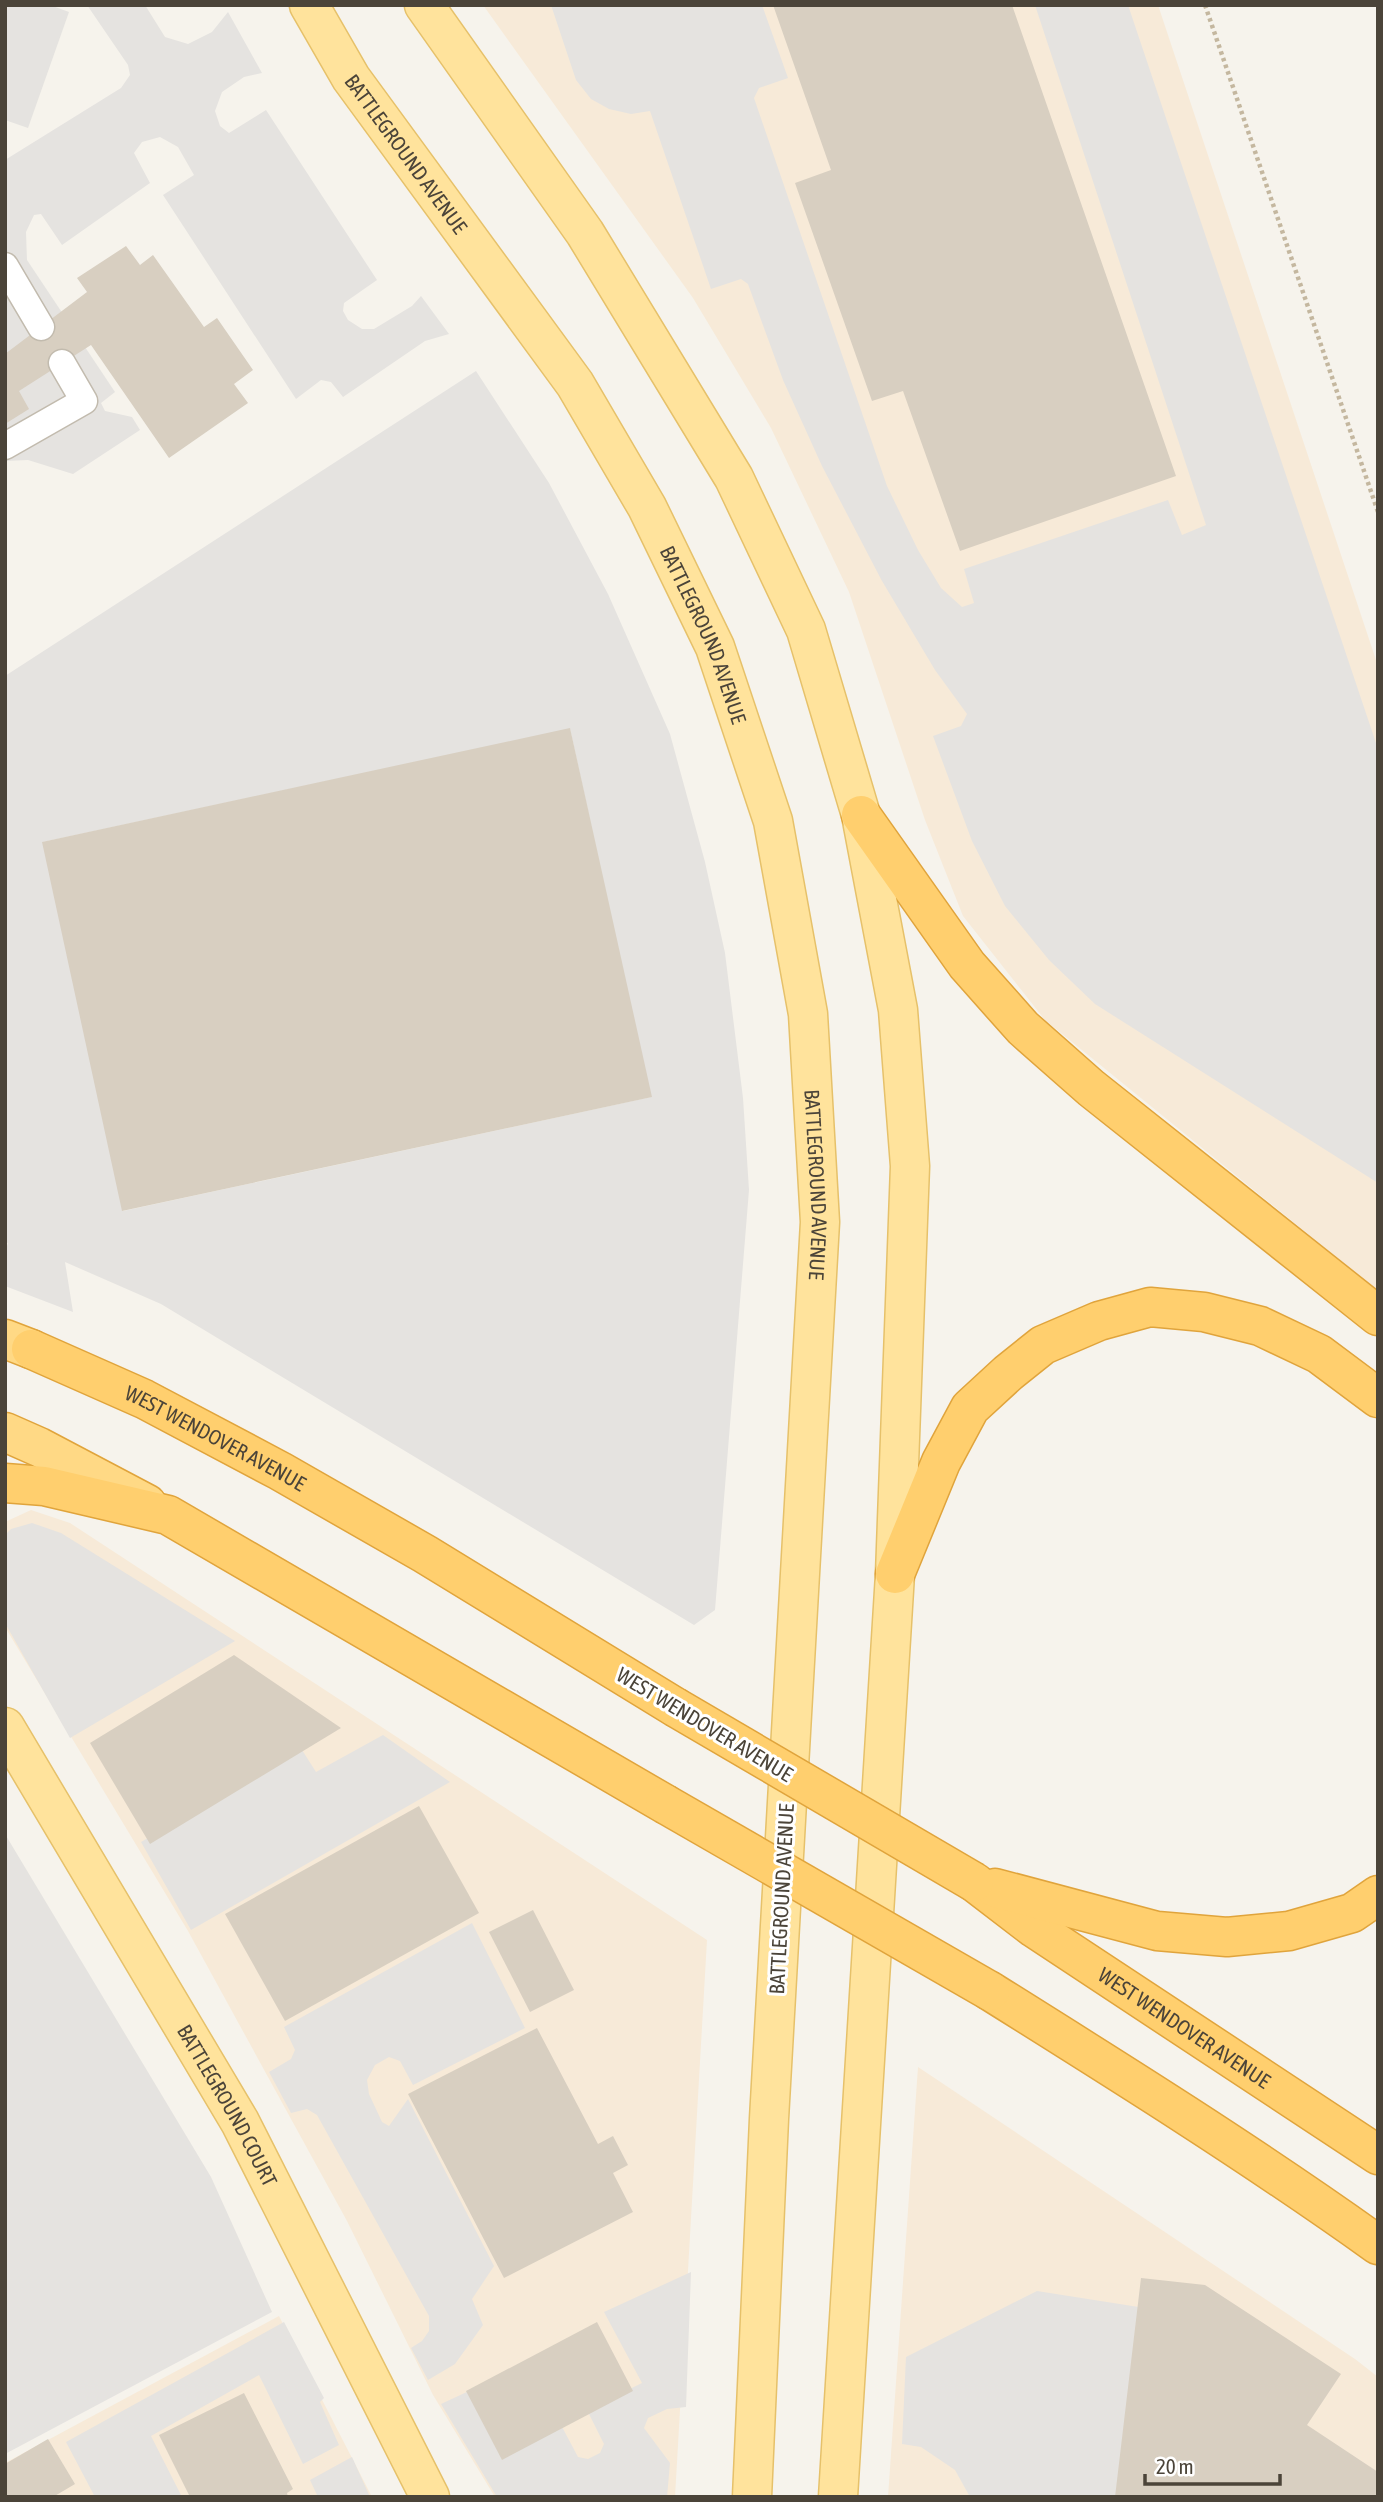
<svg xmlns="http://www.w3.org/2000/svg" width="1383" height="2502" font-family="'Asap Condensed',sans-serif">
	<rect width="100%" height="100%" fill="#f6f3ec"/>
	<g fill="#f7ead8">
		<path d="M 483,5 L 1158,5 L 1378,666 L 1378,1291 L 1045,1020 L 963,916 L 925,820 L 849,592 L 771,428 L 693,298 Z"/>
		<path d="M 31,1510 L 70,1523 L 707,1940 L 675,2497 L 495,2497 L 433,2395 L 347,2221 L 188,1931 L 5,1627 L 5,1522 Z"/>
		<path d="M 918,2067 L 1355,2359 L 1378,2377 L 1378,2497 L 888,2497 Z"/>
		<path d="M 279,2316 L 372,2497 L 5,2497 L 5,2463 Z"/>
	</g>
	<g fill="#e5e3e0" fill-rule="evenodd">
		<path d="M 5,5 L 50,5 L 69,12 L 28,128 L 5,120 Z"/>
		<path d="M 87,5 L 145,5 L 165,37 L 188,44 L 212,32 L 228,12 L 262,73 L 244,77 L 222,92 L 215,111 L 220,126 L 229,133 L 266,110 L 377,280 L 344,303 L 343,311 L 348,320 L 362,329 L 374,329 L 412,306 L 421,296 L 449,334 L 425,341 L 343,397 L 331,382 L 321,380 L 296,399 L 163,195 L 194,175 L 178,147 L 160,137 L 142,142 L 134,153 L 150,183 L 62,245 L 41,214 L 34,215 L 26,232 L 27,260 L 115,392 L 101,403 L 105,411 L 132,417 L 140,430 L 73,474 L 28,460 L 5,461 L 5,160 L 121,88 L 130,75 L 128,65 Z"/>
		<path d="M 551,5 L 762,5 L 788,78 L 759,88 L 754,98 L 887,486 L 918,550 L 941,588 L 962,607 L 974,603 L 964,569 L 1168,500 L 1182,535 L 1206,525 L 1035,5 L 1128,5 L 1378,749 L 1378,1183 L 1095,1004 L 1049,960 L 1005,906 L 972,841 L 933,736 L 961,726 L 967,714 L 935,670 L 882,581 L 822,466 L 783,380 L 748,284 L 741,279 L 711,289 L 650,111 L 631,114 L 609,109 L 591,99 L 576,80 Z"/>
		<path d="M 476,371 L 549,483 L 608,594 L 670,734 L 705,862 L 725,953 L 743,1098 L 749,1190 L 715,1610 L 694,1625 L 161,1304 L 65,1262 L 73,1312 L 5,1286 L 5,1252 L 8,1243 L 5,1242 L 5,676 ZM 570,729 L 651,1097 L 123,1211 L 43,842 Z"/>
		<path d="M 32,1523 L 61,1533 L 235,1641 L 70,1738 L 5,1623 L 5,1535 L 11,1529 Z"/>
		<path d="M 383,1735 L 450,1782 L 191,1930 L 141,1842 L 302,1750 L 316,1772 Z"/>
		<path d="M 5,1834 L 211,2177 L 272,2312 L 5,2454 Z"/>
		<path d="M 472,1923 L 525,2028 L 413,2085 L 400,2061 L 389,2057 L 375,2065 L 367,2080 L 369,2094 L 382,2122 L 389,2126 L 408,2099 L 494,2266 L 472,2299 L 483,2325 L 455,2364 L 428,2380 L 411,2348 L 422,2341 L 429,2331 L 429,2316 L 317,2115 L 307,2109 L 291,2113 L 269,2072 L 291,2059 L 295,2050 L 284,2027 Z"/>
		<path d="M 691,2272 L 686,2407 L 667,2409 L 648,2418 L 644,2428 L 670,2463 L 667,2497 L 497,2497 L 441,2404 L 469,2391 L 561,2425 L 578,2457 L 588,2459 L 600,2453 L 604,2444 L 587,2410 L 642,2383 L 604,2312 Z"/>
		<path d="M 1037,2291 L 1145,2308 L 1122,2497 L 970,2497 L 955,2470 L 921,2447 L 902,2444 L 906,2357 Z"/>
		<path d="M 284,2322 L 324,2398 L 320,2402 L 339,2445 L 303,2464 L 259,2375 L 151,2436 L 182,2497 L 95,2497 L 66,2442 Z"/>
		<path d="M 352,2457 L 370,2497 L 318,2497 L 310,2480 Z"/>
	</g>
	<g fill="#d8cfc1">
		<path d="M 773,5 L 1012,5 L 1176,476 L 960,551 L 903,391 L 872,401 L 795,183 L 831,170 Z"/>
		<path d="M 126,246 L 140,265 L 153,255 L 204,327 L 217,318 L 253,370 L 234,384 L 248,403 L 169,458 L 91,345 L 19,391 L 29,409 L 5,424 L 5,354 L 87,292 L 77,278 Z"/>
		<path d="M 570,728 L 652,1097 L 122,1211 L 42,842 Z"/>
		<path d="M 234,1655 L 341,1728 L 150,1844 L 90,1743 Z"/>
		<path d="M 419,1806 L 479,1913 L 285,2021 L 225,1914 Z"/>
		<path d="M 533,1910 L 574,1990 L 530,2012 L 489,1932 Z"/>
		<path d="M 537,2028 L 598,2144 L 613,2136 L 628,2165 L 613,2173 L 633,2212 L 504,2278 L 408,2094 Z"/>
		<path d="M 1141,2278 L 1205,2285 L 1341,2374 L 1307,2425 L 1378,2472 L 1378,2497 L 1115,2497 Z"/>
		<path d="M 597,2322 L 633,2391 L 502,2460 L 466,2391 Z"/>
		<path d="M 244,2393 L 293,2489 L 287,2493 L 288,2497 L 190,2497 L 159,2435 Z"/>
		<path d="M 48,2439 L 75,2484 L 53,2497 L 5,2497 L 5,2464 Z"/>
	</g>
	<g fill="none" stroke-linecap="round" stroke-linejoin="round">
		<defs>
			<g id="service">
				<path d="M 5,266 L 41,327"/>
				<path d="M 5,446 L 84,401 L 62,363"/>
			</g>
			<g id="primary">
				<path id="s1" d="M 309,5 L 351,78 L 575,384 L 647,507 L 715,647 L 773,821 L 808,1014 L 820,1222 L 769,2119 L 752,2497"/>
				<path d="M 424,5 L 585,233 L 734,478 L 806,630 L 861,815 L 898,1010 L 910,1166 L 895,1574 L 838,2497"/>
				<path id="s2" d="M 5,1727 L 240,2122 L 430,2497"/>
			</g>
			<g id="trunk">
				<path d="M 5,1339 L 31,1349"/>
				<path d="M 5,1432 L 39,1447 L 147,1504"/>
			</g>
			<g id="motorway">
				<path d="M 861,815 L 967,965 L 1023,1028 L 1091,1088 L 1378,1316"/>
				<path id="s3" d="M 31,1349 L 144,1399 L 280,1471 L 425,1554 L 675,1707"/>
				<path d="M 5,1483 L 44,1486 L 168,1515 L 665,1804"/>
				<path d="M 895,1574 L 941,1462 L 970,1408 L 1008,1373 L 1043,1345 L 1099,1321 L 1150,1307 L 1204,1312 L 1260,1326 L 1319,1354 L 1378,1398"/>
				<path id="s4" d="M 974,1882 L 1034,1928 L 1378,2155"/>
				<path d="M 995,1888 L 1157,1931 L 1227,1937 L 1289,1931 L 1352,1913 L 1378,1895"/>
				<path d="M 990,1991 C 1121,2073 1252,2155 1378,2245"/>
			</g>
		</defs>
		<use href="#service" stroke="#c2bbae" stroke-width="29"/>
		<use href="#primary" stroke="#e6c16a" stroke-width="41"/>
		<use href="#trunk" stroke="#e0a43c" stroke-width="41"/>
		<use href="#motorway" stroke="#e0a43c" stroke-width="41"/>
		<path stroke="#c4b79f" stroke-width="4.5" stroke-dasharray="3.5 3.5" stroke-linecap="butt" d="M 1205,5 L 1378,512"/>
		<use href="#service" stroke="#fff" stroke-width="26"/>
		<use href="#primary" stroke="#ffe39c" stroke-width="38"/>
		<use href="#trunk" stroke="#ffd985" stroke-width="38"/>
		<use href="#motorway" stroke="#ffcf6e" stroke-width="38"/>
		<defs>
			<g id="motorway-bridge">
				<path d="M 675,1707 L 974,1882"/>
				<path d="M 665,1804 L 990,1991"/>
			</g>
		</defs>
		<use href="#motorway-bridge" stroke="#e0a43c" stroke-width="41" stroke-linecap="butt"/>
		<use href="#motorway-bridge" stroke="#ffcf6e" stroke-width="38"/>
	</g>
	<g text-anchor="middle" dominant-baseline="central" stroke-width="6" stroke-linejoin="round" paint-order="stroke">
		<g font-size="21" fill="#4b4439" stroke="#fff">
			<text stroke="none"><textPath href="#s1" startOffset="178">BATTLEGROUND AVENUE</textPath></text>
			<text stroke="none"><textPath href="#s1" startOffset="746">BATTLEGROUND AVENUE</textPath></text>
			<text stroke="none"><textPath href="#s1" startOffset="1312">BATTLEGROUND AVENUE</textPath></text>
			<text stroke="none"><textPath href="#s3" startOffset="205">WEST WENDOVER AVENUE</textPath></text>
			<text transform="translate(705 1724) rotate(31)">WEST WENDOVER AVENUE</text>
			<text transform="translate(781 1899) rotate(-87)">BATTLEGROUND AVENUE</text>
			<text stroke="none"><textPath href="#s4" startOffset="256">WEST WENDOVER AVENUE</textPath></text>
			<text stroke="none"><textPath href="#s2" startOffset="439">BATTLEGROUND COURT</textPath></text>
		</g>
	</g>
	<rect width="1383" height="2502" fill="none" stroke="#4b4439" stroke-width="14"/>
	<path d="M1145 2474v10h135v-10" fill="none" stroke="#4b4439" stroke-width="3.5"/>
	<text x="1156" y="2474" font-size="21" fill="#4b4439" stroke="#ffffff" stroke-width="5" paint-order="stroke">20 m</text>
</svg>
